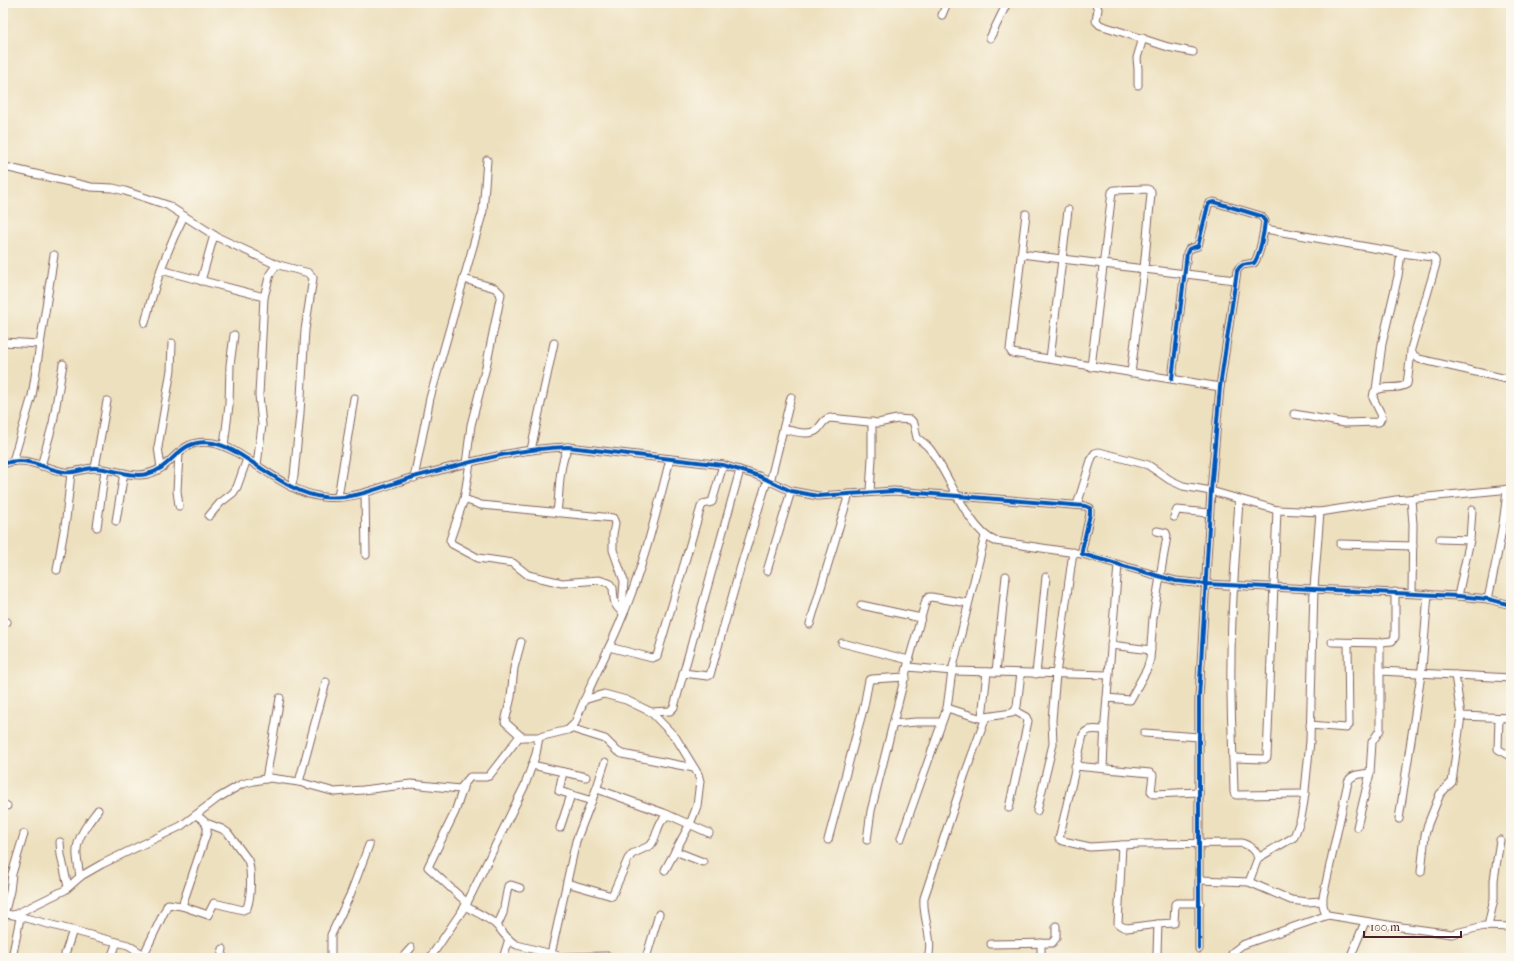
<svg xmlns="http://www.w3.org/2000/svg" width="1514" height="961" font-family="'IM FELL French Canon',serif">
	<rect width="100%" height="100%" fill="#fbf7ec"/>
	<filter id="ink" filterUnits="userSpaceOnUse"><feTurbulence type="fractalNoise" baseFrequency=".025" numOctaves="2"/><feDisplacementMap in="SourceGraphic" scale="8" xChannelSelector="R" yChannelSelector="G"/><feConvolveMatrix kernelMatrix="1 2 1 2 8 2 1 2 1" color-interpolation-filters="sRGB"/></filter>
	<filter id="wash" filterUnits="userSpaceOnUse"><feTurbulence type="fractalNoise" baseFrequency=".012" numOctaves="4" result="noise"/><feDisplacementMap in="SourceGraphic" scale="16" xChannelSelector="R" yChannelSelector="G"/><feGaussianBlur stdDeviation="0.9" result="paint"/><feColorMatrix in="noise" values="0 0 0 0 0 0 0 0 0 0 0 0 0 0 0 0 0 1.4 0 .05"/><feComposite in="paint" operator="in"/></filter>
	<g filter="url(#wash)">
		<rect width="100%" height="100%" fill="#ede0be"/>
	</g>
	<g filter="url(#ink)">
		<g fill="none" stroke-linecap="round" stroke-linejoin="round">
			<defs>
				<g id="street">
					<path d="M 1095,3 L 1098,9 L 1096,21 L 1100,25 L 1168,47 L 1193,52"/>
					<path d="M 942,15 L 947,3"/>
					<path d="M 990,38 L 1007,3"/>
					<path d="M 1138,85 L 1138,69 L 1137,58 L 1143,38"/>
					<path d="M 5,167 L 91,187 L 113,188 L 125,191 L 167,205 L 217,237 L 275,264 L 309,273 L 313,278 L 305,330 L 300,413 L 294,476 L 291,487"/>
					<path d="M 1026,214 L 1010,350 L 1012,353 L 1220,387"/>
					<path d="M 1265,229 L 1401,253 L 1432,257 L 1435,260 L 1436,264 L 1411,349 L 1411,353 L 1419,359 L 1511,380"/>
					<path d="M 1021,254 L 1235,280"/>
					<path d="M 161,270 L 264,297"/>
					<path d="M 464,279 L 495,288 L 501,294 L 486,367 L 471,425 L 466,464"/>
					<path d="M 201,281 L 214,235"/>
					<path d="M 145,323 C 154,286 167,249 184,216"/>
					<path d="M 3,342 L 40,344"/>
					<path d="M 1050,359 L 1068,210"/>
					<path d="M 1091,367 L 1112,192 L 1114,190 L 1147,189 L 1151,191 L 1151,194 L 1144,269 L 1131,373"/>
					<path d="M 1172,379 L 1187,253 L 1189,249 L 1198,246 L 1208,205 L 1210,203 L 1214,202 L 1261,216 L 1265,221 C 1264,232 1260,255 1254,263 C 1245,265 1241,263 1237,271 L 1220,387 L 1211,491 L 1199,698 L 1199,949"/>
					<path d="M 1376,390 L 1382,344 L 1398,276 L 1401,253"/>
					<path d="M 1294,414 L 1345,423 L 1379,422 L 1382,416 L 1373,398 L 1374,392 C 1383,384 1397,391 1407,384 L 1411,353"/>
					<path d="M 783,429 C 793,431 810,437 818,429 C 822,424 824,419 830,418 L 878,423 L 897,419 L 911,420 L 914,424 L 917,438 C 921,441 926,444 929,448 C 947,469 968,531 995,541 L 1082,554"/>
					<path d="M 224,446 L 229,405 L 230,365 L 234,335"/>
					<path d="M 531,450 L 554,343"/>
					<path d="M 179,453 L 177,491 L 179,506"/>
					<path d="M 13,461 L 32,396 L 54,255"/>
					<path d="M 470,463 L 464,499 L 450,540 L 452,544 L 478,558 L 513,563 L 528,575 L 562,583 L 599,580 L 609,583 L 613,588 C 614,599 613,605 622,612"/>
					<path d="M 3,464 C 25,455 42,468 64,472 C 74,474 84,468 94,468 C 111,468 130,478 147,474 C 175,468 177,437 213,443 C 228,446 241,455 253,463 C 275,477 297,494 323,497 C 354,501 385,485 414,477 C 464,464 516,448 568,447 L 723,465 L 759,476 L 791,491 L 818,496 L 894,491 L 1085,506 L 1090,508 L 1090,514 L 1082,550 L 1082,554 L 1176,581 L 1206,584 L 1458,596 L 1488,599 L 1511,605"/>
					<path d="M 257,465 L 262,425 L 259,395 L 264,297 L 270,274 L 277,264"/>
					<path d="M 41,466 L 53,423 L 63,364"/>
					<path d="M 95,468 L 107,401"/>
					<path d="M 161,468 L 158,447 L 171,370 L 172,343"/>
					<path d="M 414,478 L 430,398 L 483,211 L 487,160"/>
					<path d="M 770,482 L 791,397"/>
					<path d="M 870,492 L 872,458 L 872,422"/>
					<path d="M 365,493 L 366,555"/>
					<path d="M 338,497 L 354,398"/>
					<path d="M 464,499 L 481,505 L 613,518 L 615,523 L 613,534 L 613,550 L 624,581 L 622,610"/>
					<path d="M 1239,499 C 1236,553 1231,607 1231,661 C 1230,705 1233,748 1234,792 L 1236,795 L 1305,794"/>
					<path d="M 1411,499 L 1413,524 L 1412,593"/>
					<path d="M 1077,505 L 1092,457 L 1095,453 L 1099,452 L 1148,465 L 1170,480 L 1183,486 L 1211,491 L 1277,510 L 1320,512 L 1396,500 L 1511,489"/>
					<path d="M 557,513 C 560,491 558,468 568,447"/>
					<path d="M 209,516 L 220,503 L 233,493 L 237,487 L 247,459"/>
					<path d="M 1174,517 L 1177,510 L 1209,513"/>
					<path d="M 116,521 L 124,473"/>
					<path d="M 97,527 L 105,470"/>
					<path d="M 1440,539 L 1470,540"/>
					<path d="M 1340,544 L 1413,546"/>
					<path d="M 57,570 L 66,519 L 71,473"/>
					<path d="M 767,571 L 791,491"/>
					<path d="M 1458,596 L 1470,540 L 1472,510"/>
					<path d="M 1488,599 C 1496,562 1504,527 1507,489"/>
					<path d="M 861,605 L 921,618"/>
					<path d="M 3,620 L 7,622"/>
					<path d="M 810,624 L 849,494"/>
					<path d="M 521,642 L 514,668 L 511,697 L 505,722 L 522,737"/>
					<path d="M 1332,642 L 1381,643"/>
					<path d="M 842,643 L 909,660"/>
					<path d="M 1111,645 L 1151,650"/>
					<path d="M 609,647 L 652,658 L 657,656 L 701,507 L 703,504 L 712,502 L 723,465"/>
					<path d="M 908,667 L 952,671 L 1109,675"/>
					<path d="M 1380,671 L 1511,678"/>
					<path d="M 996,672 L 1006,576"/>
					<path d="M 683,673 L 708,676 L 710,675 L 740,569 L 767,481"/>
					<path d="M 1036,674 L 1046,577"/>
					<path d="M 1107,698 L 1130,700 L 1147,669 L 1150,659 L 1153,618 L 1167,536 L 1166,533 L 1157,531"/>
					<path d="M 584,700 L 604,694 L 626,700 L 651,712 L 670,711 L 674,707 L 740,470"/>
					<path d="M 947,708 L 979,718 L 1012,713 L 1015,711 L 1017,706 L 1021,673"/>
					<path d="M 651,712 L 676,738 L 698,774 L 700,781 L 697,806 L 690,824 L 665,870"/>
					<path d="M 1461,716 L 1511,718"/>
					<path d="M 982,717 L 987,672"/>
					<path d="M 1499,718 L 1498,749 L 1511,757"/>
					<path d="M 893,724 L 916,722 L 941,722"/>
					<path d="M 1310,725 L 1346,728 L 1349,725 L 1348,643"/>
					<path d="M 570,728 L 605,739 L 617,751 L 622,754 L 694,768"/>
					<path d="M 1105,730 C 1097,730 1087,727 1083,735 L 1059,839 L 1063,841 L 1090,847 L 1139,844 L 1242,843 C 1250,846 1256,849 1258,858 L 1249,882"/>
					<path d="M 1144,733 L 1199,737"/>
					<path d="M 1233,758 L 1265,759 L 1267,757 L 1277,510"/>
					<path d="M 532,765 L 586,777"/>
					<path d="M 1075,766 L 1150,773 L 1153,775 L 1151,791 L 1154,794 L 1199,792"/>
					<path d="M 1103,768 L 1105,721 L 1118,565"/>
					<path d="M 563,772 L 559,791 L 592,801"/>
					<path d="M 266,779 L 280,698"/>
					<path d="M 299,782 L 326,682"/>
					<path d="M 463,788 L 455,812 L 428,867 L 467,903"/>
					<path d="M 597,789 L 664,813 L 709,833"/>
					<path d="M 3,804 L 7,806"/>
					<path d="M 1009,808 L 1028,721 L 1026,717 L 1015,711"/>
					<path d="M 1037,811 L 1053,744 L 1052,720 L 1056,674 L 1073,552"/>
					<path d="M 1399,819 L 1422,668 L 1428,594"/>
					<path d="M 1357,827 L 1370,773 L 1372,742 L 1380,730 L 1380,645 L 1382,642 L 1392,641 L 1395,637 L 1395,592"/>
					<path d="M 560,828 L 571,795"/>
					<path d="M 901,838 L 947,708 L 952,671 L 985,536"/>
					<path d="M 828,840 L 864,706 L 869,680 L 872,679 L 906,677"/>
					<path d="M 867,840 L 871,811 L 909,660 L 926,600 L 929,597 L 931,597 L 968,603"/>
					<path d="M 60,842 L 61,855 L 68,887"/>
					<path d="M 1122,845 L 1118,924 L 1123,927 L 1127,928 L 1158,924"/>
					<path d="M 675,851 L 703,862"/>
					<path d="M 1258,858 L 1294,837 L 1301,818 L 1304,801 L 1310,741 L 1314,588 L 1320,512"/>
					<path d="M 1421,872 L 1425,835 L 1428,824 L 1440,794 L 1452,782 L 1461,716 L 1455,675"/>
					<path d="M 80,877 C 79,868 76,858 77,849 C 78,835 90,821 98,810"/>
					<path d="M 1200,880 L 1249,882 L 1291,900 L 1307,902 L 1322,901"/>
					<path d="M 567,883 L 612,896 L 628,859 L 632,854 L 651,845 C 659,833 656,823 668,815"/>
					<path d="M 182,906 L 207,832 C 208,822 203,820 196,815"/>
					<path d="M 465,906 C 475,912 486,916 495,924 C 503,931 507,941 517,945 L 563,957 L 608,956"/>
					<path d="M 3,914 L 14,915 L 65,890 L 81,876 L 102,864 L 181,826 L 218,798 L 242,784 L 254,781 L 270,778 L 299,782 L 335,792 L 363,790 L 411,784 L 460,789 L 470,777 L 486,777 L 489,776 L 519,737 L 539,737 L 568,730 L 575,723 C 587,690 605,658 619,625 C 642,572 656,515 670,459"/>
					<path d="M 14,915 L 128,945 L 149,958"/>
					<path d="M 1326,916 L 1323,905 L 1323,897 L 1348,782 C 1351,774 1362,774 1370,773"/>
					<path d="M 3,919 L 10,891 L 12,874 L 24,834"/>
					<path d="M 497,926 L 503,913 L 508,886 L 511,885 L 520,888"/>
					<path d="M 1488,926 L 1494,899 L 1494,880 L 1500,840"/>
					<path d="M 1041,943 L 1041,958"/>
					<path d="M 991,944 L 1052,943 L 1056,938 L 1056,926"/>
					<path d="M 1157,953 L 1158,924 L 1174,923 L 1175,904 L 1177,903 L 1200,903"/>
					<path d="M 144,954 L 168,904 L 182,906 L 208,915 L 214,903 L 243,910 L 247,908 C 251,897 252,872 248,860 L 228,833 L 222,829 L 206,823"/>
					<path d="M 551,954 L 576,841 L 597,787 L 605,762"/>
					<path d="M 12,958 L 20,918"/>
					<path d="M 70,958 L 66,957 L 65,954 L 73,930"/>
					<path d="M 111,958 L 117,942"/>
					<path d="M 221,958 L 223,949"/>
					<path d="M 331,958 L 331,935 L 350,895 L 369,845"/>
					<path d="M 402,958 L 411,948"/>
					<path d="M 430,958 L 466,905 L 525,785 L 536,754 L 539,737"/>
					<path d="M 503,958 L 509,939"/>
					<path d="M 646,958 L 659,914"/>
					<path d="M 928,958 C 934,938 922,918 924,898 L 965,774 L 986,717"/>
					<path d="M 1230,958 L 1233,952 L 1242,945 L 1328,915 L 1394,926 L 1452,934 L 1484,926 L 1511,927"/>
					<path d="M 1350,958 L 1365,922"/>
				</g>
			</defs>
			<use href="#street" stroke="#83635e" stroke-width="9"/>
			<use href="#street" stroke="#fff" stroke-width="7"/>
			<defs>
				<g id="cycleway">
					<path d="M 1172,379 L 1187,253 L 1189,249 L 1198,246 L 1208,205 L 1210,203 L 1214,202 L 1261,216 L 1265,221 C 1264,232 1260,255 1254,263 C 1245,265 1241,263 1237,271 L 1220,387 L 1211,491 L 1199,698 L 1199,949"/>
					<path d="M 3,464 C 25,455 42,468 64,472 C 74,474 84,468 94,468 C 111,468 130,478 147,474 C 175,468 177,437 213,443 C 228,446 241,455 253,463 C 275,477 297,494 323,497 C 354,501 385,485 414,477 C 464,464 516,448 568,447 L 723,465 L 759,476 L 791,491 L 818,496 L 894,491 L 1085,506 L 1090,508 L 1090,514 L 1082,550 L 1082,554 L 1176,581 L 1206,584 L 1458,596 L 1488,599 L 1511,605"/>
				</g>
			</defs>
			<use href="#cycleway" stroke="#fbf7ec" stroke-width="6"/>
			<use href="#cycleway" stroke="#0057b8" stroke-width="4"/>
		</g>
	</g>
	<rect width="1514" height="961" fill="none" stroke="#fbf7ec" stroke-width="16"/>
	<path d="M1364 931v6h97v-6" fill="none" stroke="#4a1f2b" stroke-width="2"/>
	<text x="1370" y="931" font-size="12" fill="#4a1f2b" stroke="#fbf7ec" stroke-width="3" paint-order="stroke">100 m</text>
</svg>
